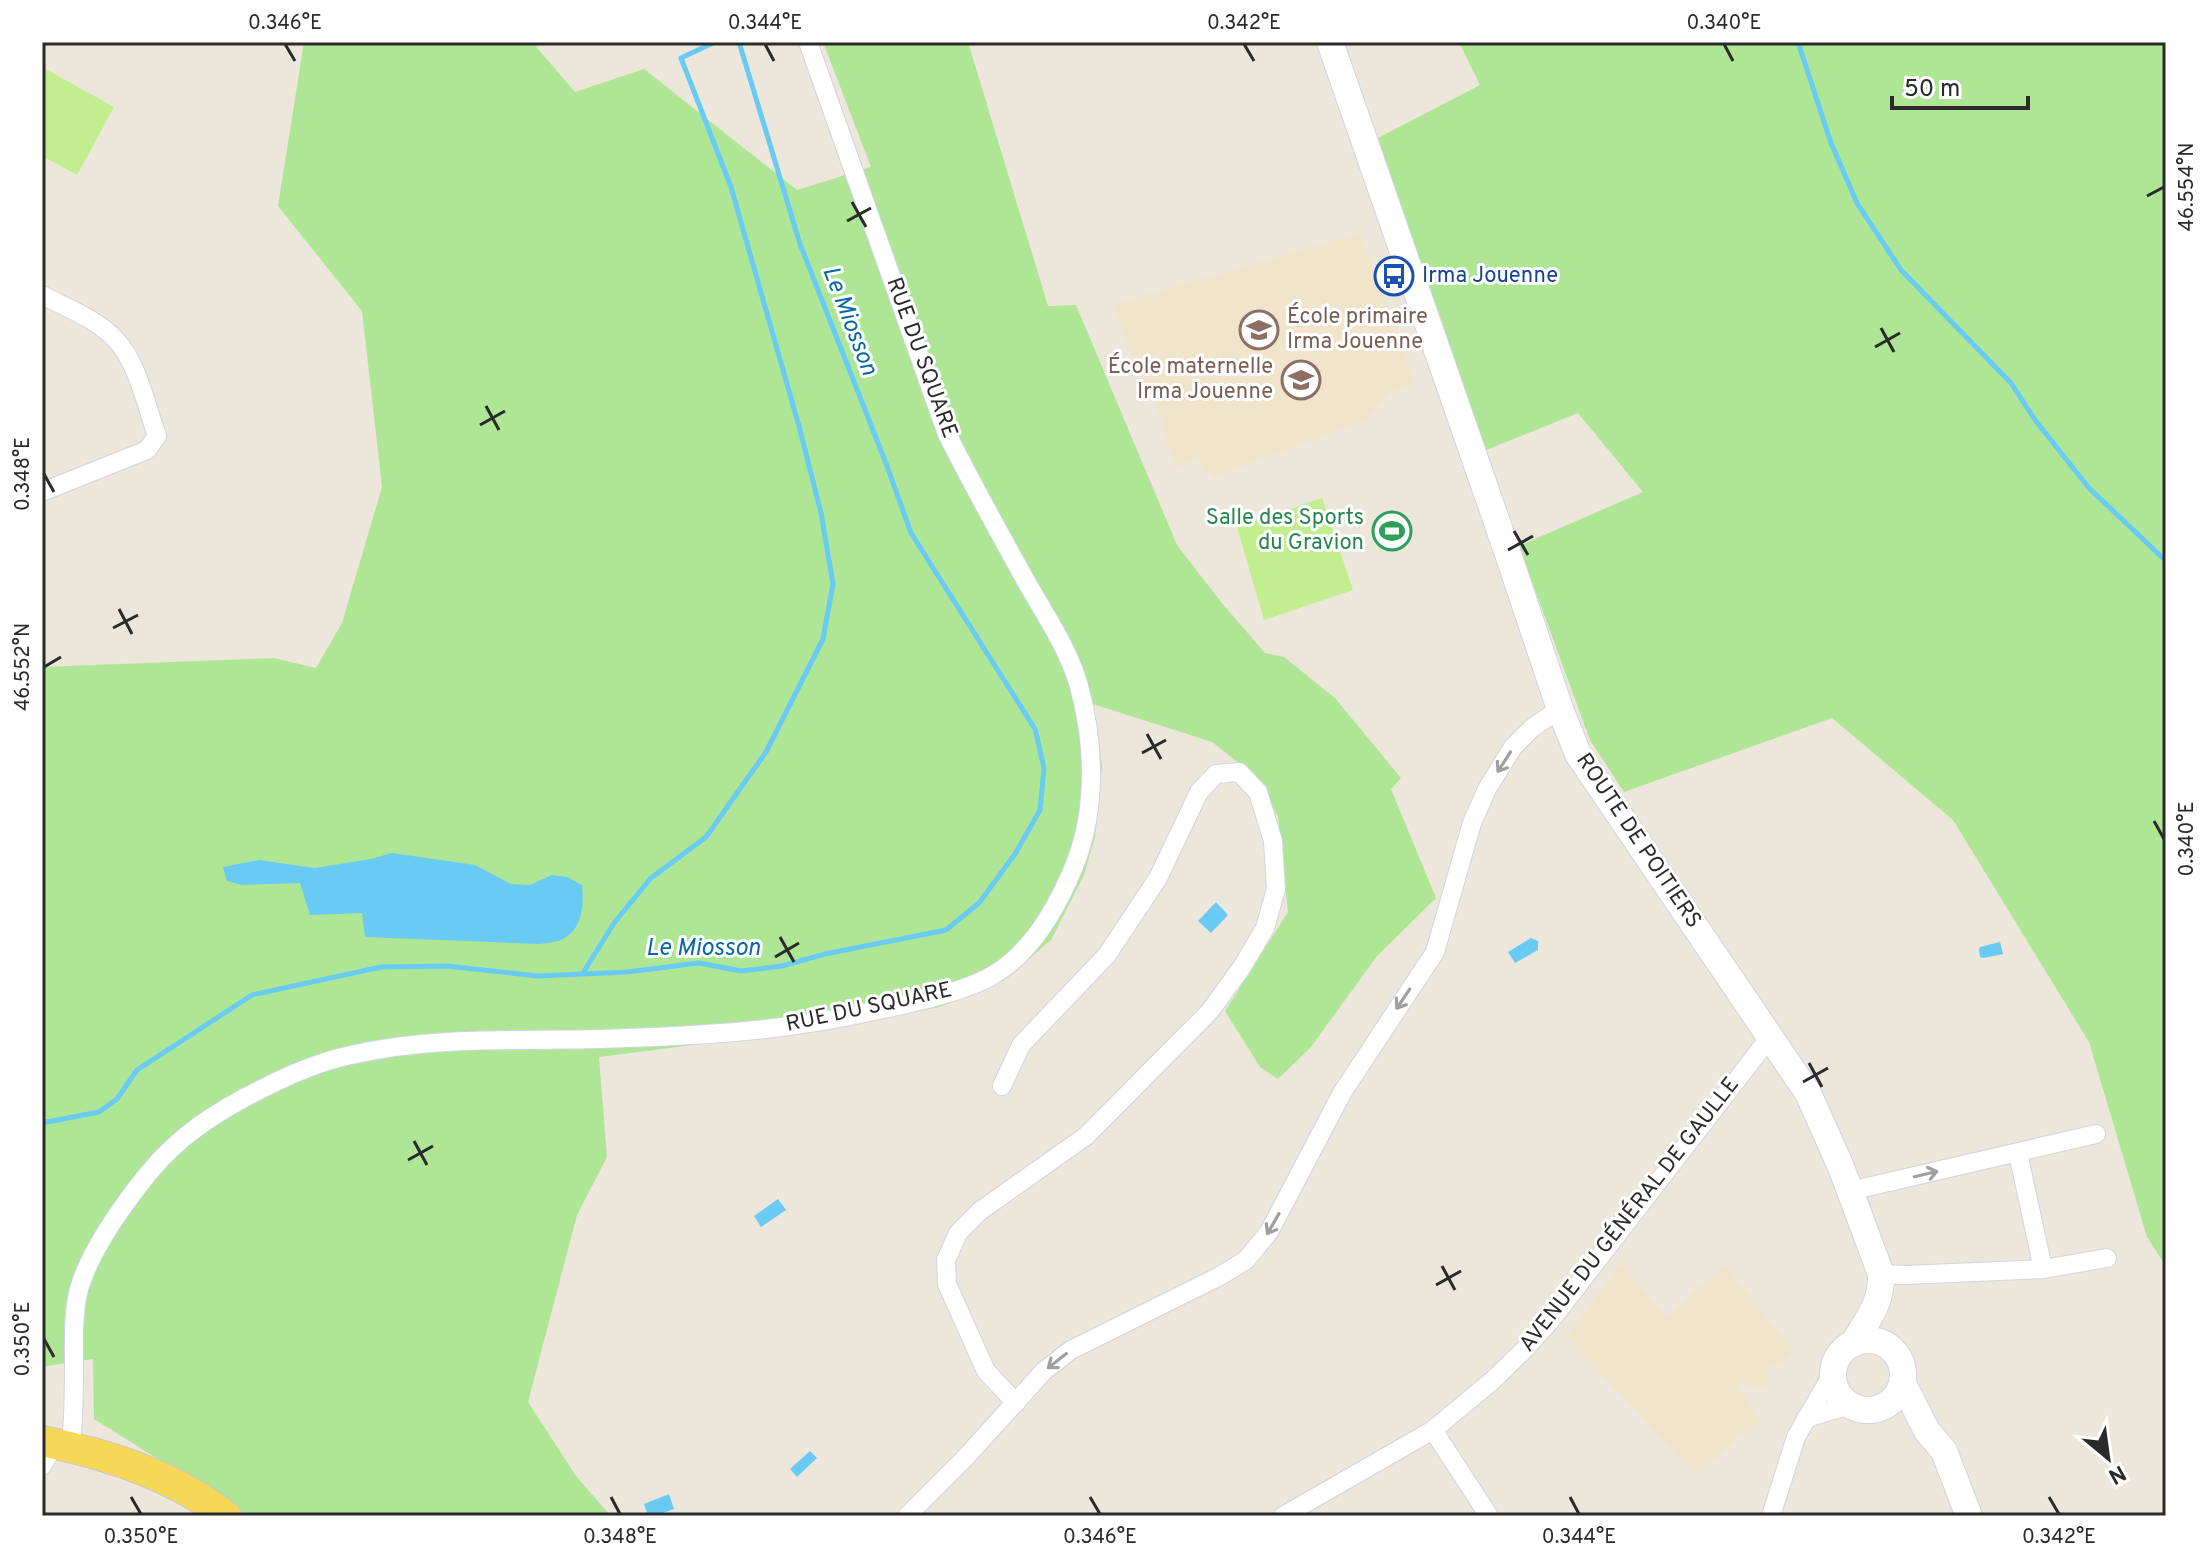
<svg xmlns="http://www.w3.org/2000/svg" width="2208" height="1558" font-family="Overpass,sans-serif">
	<rect width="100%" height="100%" fill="#ede6db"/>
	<g fill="#f0e5ca">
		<path d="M 1360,233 L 1416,384 L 1391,392 L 1367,420 L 1213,477 L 1211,471 L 1205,473 L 1199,458 L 1176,467 L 1161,429 L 1165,427 L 1139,372 L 1112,305 Z"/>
		<path d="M 1621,1263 L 1666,1316 L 1725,1265 L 1794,1352 L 1777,1366 L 1775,1364 L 1768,1369 L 1766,1390 L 1745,1387 L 1745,1379 L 1736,1386 L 1762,1420 L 1744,1435 L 1742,1434 L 1735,1439 L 1736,1441 L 1695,1475 L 1566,1337 Z"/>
	</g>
	<g fill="#aee695">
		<path d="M 304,42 L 532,42 L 575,92 L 644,69 L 797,190 L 871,167 L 823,42 L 968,42 L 1048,306 L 1076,305 L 1177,545 L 1221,602 L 1265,653 L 1284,657 L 1335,698 L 1401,778 L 1391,789 L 1436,898 L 1377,956 L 1311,1047 L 1278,1079 L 1260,1067 L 1225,1011 L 1288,912 L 1278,816 L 1253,774 L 1212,742 L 1093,704 L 1102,766 L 1095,837 L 1084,875 L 1051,940 L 1003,981 L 940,1007 L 826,1028 L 599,1057 L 607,1157 L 577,1215 L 528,1402 L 576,1476 L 611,1516 L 249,1516 L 94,1419 L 93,1359 L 47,1366 L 42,1364 L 42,667 L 274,658 L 316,668 L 342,623 L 382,487 L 362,311 L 278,206 Z"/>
		<path d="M 1459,42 L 2166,42 L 2166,1266 L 2147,1237 L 2089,1042 L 1953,820 L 1832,718 L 1624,792 L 1590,740 L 1519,546 L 1643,492 L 1578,413 L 1486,450 L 1378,138 L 1480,85 Z"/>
	</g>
	<g fill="#c3ee90">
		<path d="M 42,67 L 114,107 L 77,175 L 42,156 Z"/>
		<path d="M 1322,498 L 1353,590 L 1264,620 L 1237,527 Z"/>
	</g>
	<g fill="#69caf4">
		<path d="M 392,853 L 475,865 L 511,884 L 530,885 L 552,875 L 567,877 L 582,885 C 584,903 583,927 565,938 C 558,942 548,943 540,944 L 365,937 L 362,913 L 310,915 L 300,883 L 242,885 L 227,881 L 223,867 L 259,860 L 315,868 L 371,859 Z"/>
		<path d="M 1216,902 L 1228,915 L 1211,933 L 1198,921 Z"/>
		<path d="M 1531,938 L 1538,941 L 1538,950 L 1515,963 L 1508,952 Z"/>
		<path d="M 2000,942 L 2003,954 L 1983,958 L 1980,957 L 1979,949 L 1980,947 Z"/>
		<path d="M 778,1199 L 786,1210 L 761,1227 L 754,1216 Z"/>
		<path d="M 810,1451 L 817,1458 L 797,1477 L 790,1469 Z"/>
		<path d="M 669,1494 L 674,1509 L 655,1516 L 648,1516 L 644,1504 Z"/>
	</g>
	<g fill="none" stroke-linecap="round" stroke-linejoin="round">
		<g stroke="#69caf4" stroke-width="5">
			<path d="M 1798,42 L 1831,143 L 1857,203 L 1901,270 L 2011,383 L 2035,420 L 2089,488 L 2166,561"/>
			<path d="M 583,973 L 614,923 L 651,878 L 706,837 L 766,752 L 823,639 L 833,584 L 821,513 L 799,426 L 731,187 L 681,58 L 715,42"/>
			<path d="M 42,1121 L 47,1122 L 99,1112 L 117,1099 L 137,1070 L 252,995 L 381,967 L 447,966 L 538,976 L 627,972 L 699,963 L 741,971 L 782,966 L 825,954 L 946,930 L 979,903 L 1015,854 L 1040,810 L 1044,768 L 1035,729 L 911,533 L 887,466 L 800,244 L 739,42"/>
		</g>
		<defs>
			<g id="street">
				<path d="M 42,295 C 67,308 97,319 116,340 C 137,361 147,408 157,436 L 147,450 L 42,492"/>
				<path d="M 1002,1086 L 1021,1045 L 1107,955 L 1158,878 L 1199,792 L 1216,774 L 1239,772 L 1258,792 L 1273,841 L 1276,889 L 1265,928 L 1242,967 L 1210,1011 L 1086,1136 L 980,1211 L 958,1233 L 946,1260 L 947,1284 L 986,1371 L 1016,1403"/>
				<path d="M 2018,1153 L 2043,1269"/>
				<path d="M 1850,1191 L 2096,1134"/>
				<path d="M 1881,1274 L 1906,1275 L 2043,1269 L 2107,1258"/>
				<path d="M 1806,1418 L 1850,1405"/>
				<path d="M 1433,1430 L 1489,1516"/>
				<path d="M 68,1446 L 72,1432 C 74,1408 74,1384 74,1360 C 74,1337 73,1312 79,1289 C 89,1254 114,1218 136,1189 C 167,1147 198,1123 244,1098 C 278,1080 313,1063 351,1055 C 432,1036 517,1041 600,1039 C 694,1036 782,1032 874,1011 C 907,1004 965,992 993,975 C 1029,954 1053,914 1069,878 C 1097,819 1096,749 1079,686 C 1069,650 1046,616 1027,583 C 1000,534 972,484 947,434 L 808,42"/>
				<path d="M 42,1466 L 55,1444"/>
				<path d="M 907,1516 L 964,1459 L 1044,1371 L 1071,1350 L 1220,1276 L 1246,1260 L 1269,1232 L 1342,1093 L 1435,952 L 1472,823 L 1487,789 L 1513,747 L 1532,728 L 1560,709"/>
				<path d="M 1283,1516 L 1433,1430 L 1492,1381 L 1524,1350 L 1551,1320 L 1770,1037"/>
				<path d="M 1771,1516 L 1796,1437 L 1834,1371"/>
			</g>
			<g id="secondary">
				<path d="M 1330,42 L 1507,551 L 1560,709 L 1578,754 L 1808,1093 L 1841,1167 L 1881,1274 C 1882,1303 1868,1319 1853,1344"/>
				<circle cx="1868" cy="1375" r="35"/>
				<path d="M 1902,1382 L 1927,1431 L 1944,1451 L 1969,1516"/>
			</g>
			<path id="primary" d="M 42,1441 C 107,1454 173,1475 226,1516"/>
		</defs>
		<use href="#street" stroke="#d0d3e4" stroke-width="20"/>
		<use href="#secondary" stroke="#d0d3e4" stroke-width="28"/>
		<use href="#primary" stroke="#c8c8c8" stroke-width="32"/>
		<use href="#street" stroke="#fff" stroke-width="18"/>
		<use href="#secondary" stroke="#fff" stroke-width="26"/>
		<use href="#primary" stroke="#f7d856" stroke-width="30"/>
	</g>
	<defs><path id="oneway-shaft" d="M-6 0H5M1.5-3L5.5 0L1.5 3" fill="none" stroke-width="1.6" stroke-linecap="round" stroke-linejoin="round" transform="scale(2)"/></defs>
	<g stroke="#9f9f9f">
		<use href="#oneway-shaft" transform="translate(1504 762) rotate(123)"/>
		<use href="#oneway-shaft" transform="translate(1403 999) rotate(124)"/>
		<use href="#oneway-shaft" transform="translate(1926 1174) rotate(-13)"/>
		<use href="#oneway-shaft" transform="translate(1273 1224) rotate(120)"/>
		<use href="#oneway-shaft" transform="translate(1057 1361) rotate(142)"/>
	</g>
	<path fill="none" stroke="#2a2a2a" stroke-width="3" d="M 285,44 L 295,61M 765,44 L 774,61M 1244,44 L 1254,61M 1724,44 L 1733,61M 2147,196 L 2164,187M 852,202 L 866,227M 847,221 L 871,208M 1881,328 L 1894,352M 1875,347 L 1900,333M 486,406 L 499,430M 480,425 L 505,411M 44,474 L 54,492M 1514,531 L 1528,555M 1508,550 L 1533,536M 119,609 L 132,634M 113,628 L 138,615M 44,667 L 61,657M 1147,734 L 1161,759M 1142,753 L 1166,740M 2154,821 L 2164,839M 780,937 L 794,962M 775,957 L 799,943M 1809,1063 L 1822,1087M 1803,1082 L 1828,1068M 414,1141 L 427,1165M 408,1160 L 433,1146M 1442,1266 L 1455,1290M 1436,1285 L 1461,1271M 44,1339 L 54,1357M 131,1497 L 141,1514M 611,1497 L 620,1514M 1090,1497 L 1100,1514M 1570,1497 L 1579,1514M 2049,1497 L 2059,1514"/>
	<defs>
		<symbol id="bus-ring" viewBox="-11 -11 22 22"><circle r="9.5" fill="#fff" stroke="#1a4fb4" stroke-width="1.5"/><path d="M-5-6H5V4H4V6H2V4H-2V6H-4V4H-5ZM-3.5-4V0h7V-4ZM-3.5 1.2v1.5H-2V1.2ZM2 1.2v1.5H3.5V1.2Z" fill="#1a4fb4"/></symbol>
		<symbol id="school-ring" viewBox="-11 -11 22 22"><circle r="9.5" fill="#fff" stroke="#8d6e63" stroke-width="1.5"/><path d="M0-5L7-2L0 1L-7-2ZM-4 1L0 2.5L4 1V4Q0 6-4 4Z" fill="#8d6e63"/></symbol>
		<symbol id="stadium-ring" viewBox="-11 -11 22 22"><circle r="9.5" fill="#fff" stroke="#2e9e5b" stroke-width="1.5"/><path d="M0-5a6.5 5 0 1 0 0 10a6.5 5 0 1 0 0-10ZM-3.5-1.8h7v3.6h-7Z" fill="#2e9e5b"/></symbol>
	</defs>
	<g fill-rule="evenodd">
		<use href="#bus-ring" x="1372" y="254" width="44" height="44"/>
		<use href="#school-ring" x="1237" y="308" width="44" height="44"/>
		<use href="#school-ring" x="1279" y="358" width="44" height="44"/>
		<use href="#stadium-ring" x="1370" y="509" width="44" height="44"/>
	</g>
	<g text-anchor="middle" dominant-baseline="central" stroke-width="6" stroke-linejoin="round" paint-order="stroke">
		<g font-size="22" fill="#164399" stroke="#fff" text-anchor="start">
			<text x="1422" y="276">Irma Jouenne</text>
		</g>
		<g font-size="22" fill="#785e54" stroke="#fff" text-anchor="start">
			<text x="1287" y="317">École primaire<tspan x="1287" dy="25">Irma Jouenne</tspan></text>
			<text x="1273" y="367" text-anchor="end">École maternelle<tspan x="1273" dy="25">Irma Jouenne</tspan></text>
		</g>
		<g font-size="22" fill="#2a2a2a" stroke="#fff">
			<text transform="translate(921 358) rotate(70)">RUE DU SQUARE</text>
			<text transform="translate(1638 841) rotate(56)">ROUTE DE POITIERS</text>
			<text transform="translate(869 1008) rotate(-12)">RUE DU SQUARE</text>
			<text transform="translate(1630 1215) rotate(-52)">AVENUE DU GÉNÉRAL DE GAULLE</text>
		</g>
		<g font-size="22" fill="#27864d" stroke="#fff" text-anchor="end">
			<text x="1364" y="518">Salle des Sports<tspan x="1364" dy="25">du Gravion</tspan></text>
		</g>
		<g font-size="24" font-style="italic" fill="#0767a2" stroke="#fff">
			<text transform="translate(849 321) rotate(69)">Le Miosson</text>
			<text x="703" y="949">Le Miosson</text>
		</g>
	</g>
	<rect width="2208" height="1558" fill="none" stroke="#ffffff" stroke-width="88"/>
	<g transform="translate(2108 1458) rotate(151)" stroke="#ffffff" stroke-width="6" paint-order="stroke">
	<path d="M0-6L14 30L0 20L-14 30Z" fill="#2a2a2a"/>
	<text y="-12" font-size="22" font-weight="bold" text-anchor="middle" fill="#2a2a2a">N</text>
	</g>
	<path d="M1892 96v12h136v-12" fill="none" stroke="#2a2a2a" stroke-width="4"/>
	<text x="1904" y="96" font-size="24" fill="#2a2a2a" stroke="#ffffff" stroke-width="6" paint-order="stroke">50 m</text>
	<rect x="44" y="44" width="2120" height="1470" fill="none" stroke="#2a2a2a" stroke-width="3"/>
	<g font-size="20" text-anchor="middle" fill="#2a2a2a">
		<text x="285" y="29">0.346°E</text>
		<text x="765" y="29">0.344°E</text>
		<text x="1244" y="29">0.342°E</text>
		<text x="1724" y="29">0.340°E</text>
		<text transform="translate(2186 187) rotate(-90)" y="7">46.554°N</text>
		<text transform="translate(22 474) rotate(-90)" y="7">0.348°E</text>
		<text transform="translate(22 667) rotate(-90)" y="7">46.552°N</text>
		<text transform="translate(2186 839) rotate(-90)" y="7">0.340°E</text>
		<text transform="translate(22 1339) rotate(-90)" y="7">0.350°E</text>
		<text x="141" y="1543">0.350°E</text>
		<text x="620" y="1543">0.348°E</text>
		<text x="1100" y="1543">0.346°E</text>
		<text x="1579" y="1543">0.344°E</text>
		<text x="2059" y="1543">0.342°E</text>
	</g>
</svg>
